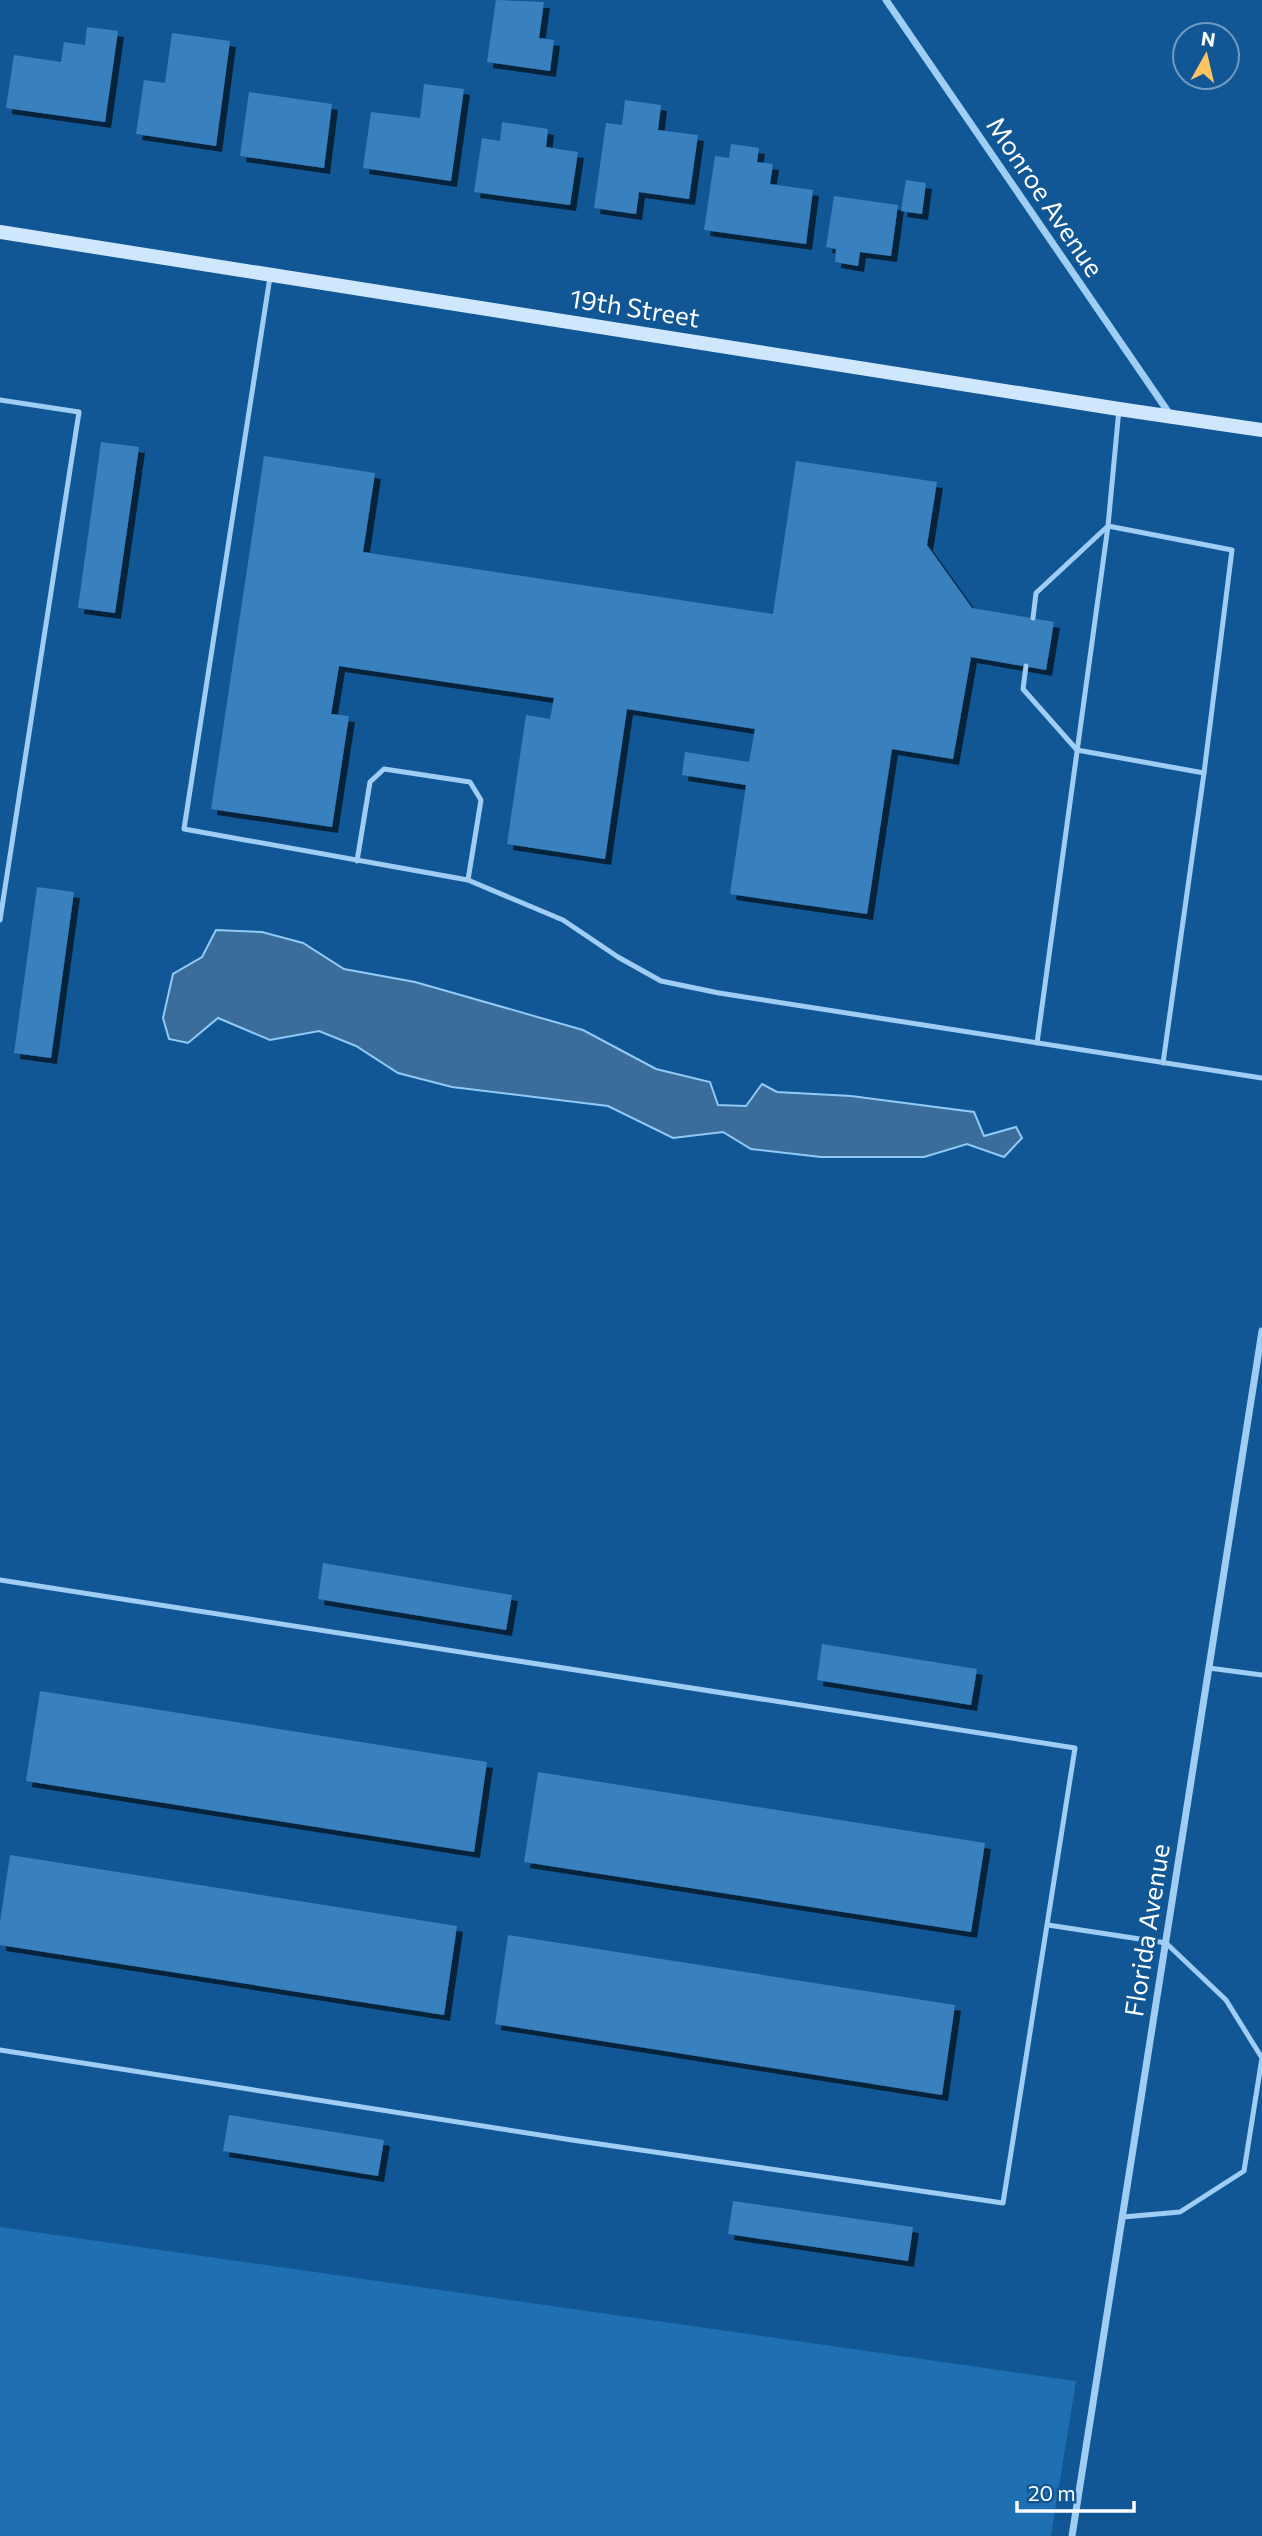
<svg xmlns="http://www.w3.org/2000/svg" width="1262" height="2536" font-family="Commissioner,sans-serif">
	<defs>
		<filter id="shadow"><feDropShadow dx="6" dy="6" stdDeviation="0" flood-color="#0009"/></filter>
	</defs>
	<rect width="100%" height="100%" fill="#115795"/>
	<path fill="#1f6fb3" d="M 0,2227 L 1076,2381 L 1051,2536 L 0,2536 Z"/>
	<path fill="#3b6d9a" stroke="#91caf7" stroke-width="2" d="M 216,930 L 262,932 L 303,943 L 344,969 L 415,982 L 583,1030 L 656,1069 L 710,1082 L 718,1105 L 746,1106 L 762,1084 L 777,1092 L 851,1096 L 974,1112 L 984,1136 L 1016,1127 L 1022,1138 L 1004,1157 L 967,1144 L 924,1157 L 821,1157 L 751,1149 L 723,1132 L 673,1138 L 608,1106 L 452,1087 L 398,1073 L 356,1046 L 319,1031 L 270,1040 L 218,1018 L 188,1043 L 169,1039 L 163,1018 L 173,974 L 202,957 Z"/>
	<g fill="#3980be" filter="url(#shadow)">
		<path d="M 496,0 L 544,2 L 539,38 L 554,40 L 550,71 L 487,62 Z"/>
		<path d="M 87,27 L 118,31 L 105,122 L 6,108 L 14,55 L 61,62 L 64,42 L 85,45 Z"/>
		<path d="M 172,33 L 230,41 L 216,146 L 136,134 L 144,80 L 165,83 Z"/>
		<path d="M 424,84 L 464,89 L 451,181 L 363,168 L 371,112 L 420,118 Z"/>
		<path d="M 249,92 L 332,104 L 324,168 L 240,156 Z"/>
		<path d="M 625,100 L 661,105 L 658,130 L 698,135 L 689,199 L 639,192 L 636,214 L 594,208 L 606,123 L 622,125 Z"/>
		<path d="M 502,122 L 548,129 L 546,147 L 578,152 L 570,205 L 474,192 L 482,138 L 500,141 Z"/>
		<path d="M 731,144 L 759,148 L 757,162 L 773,164 L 770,184 L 813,190 L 806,244 L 704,230 L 715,156 L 729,158 Z"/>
		<path d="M 906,180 L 926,183 L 922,214 L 901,211 Z"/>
		<path d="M 834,196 L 898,205 L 891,256 L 860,252 L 858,266 L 835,262 L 836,249 L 826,247 Z"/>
		<path d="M 101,442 L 139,447 L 115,613 L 78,608 Z"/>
		<path d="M 264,456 L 375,473 L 363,552 L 773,614 L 796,461 L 937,482 L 927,545 L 972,608 L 1054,622 L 1046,670 L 971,657 L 953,759 L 892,749 L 867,914 L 730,894 L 746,785 L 682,775 L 685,752 L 749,762 L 755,729 L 627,709 L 605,859 L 507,844 L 526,715 L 550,719 L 554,698 L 339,666 L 331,714 L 349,716 L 332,827 L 211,809 Z"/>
		<path d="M 37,887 L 74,892 L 51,1058 L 14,1053 Z"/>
		<path d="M 323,1563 L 512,1595 L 506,1630 L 318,1599 Z"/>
		<path d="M 822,1644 L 977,1669 L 971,1705 L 817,1680 Z"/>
		<path d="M 40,1691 L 487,1762 L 474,1852 L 26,1781 Z"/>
		<path d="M 538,1772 L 985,1843 L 971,1932 L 524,1862 Z"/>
		<path d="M 10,1855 L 457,1926 L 444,2015 L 0,1945 L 0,1922 Z"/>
		<path d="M 508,1935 L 955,2005 L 942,2095 L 495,2024 Z"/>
		<path d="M 229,2115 L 384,2140 L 378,2176 L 223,2151 Z"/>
		<path d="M 733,2201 L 913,2227 L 908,2261 L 728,2234 Z"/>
	</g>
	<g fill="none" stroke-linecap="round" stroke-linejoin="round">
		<g stroke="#9fcdf4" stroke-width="5">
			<path d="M 270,277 L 184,829 L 468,880 L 563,920 L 618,957 L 661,981 L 719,993 L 1262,1078"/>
			<path d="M 0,400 L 79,412 L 0,920"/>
			<path d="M 1033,618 L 1036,593 L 1108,526 L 1232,550 L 1204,773 L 1163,1063"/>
			<path d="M 1026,666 L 1023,689 L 1077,750 L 1204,773"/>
			<path d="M 357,861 L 370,782 L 384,769 L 470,782 L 481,800 L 468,880"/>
			<path d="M 1037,1043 L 1108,526 L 1119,409"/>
			<path d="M 0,1580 L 1075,1748 L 1003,2203 L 572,2140 L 0,2050"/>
			<path d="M 1209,1668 L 1262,1675"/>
			<path d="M 1048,1925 L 1166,1943 L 1226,2000 L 1262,2058 L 1244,2171 L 1180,2212 L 1123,2217"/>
		</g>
		<g stroke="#9fcdf4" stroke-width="7">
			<path d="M 886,0 L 1171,416"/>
			<path d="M 1072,2536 L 1262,1331"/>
		</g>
		<path stroke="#cfe7fd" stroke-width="14" d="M 0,232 L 1119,409 L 1262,430"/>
	</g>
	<g text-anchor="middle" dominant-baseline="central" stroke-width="6" stroke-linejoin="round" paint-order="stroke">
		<g font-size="26" fill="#fff" stroke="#115795">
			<text transform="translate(1046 196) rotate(56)">Monroe Avenue</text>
			<text transform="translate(635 307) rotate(9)">19th Street</text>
			<text transform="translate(1146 1930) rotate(-81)">Florida Avenue</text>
		</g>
	</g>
	<g transform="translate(1206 56) rotate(8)"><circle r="33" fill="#115795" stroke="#709abf" stroke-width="2"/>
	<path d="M0-5L12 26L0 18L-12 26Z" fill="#ffc362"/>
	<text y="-10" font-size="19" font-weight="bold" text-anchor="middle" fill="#ffffff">N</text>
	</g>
	<path d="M1017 2501v10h117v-10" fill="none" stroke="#ffffff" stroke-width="3.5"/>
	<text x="1028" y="2501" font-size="21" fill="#ffffff" stroke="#115795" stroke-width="5" paint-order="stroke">20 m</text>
</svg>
